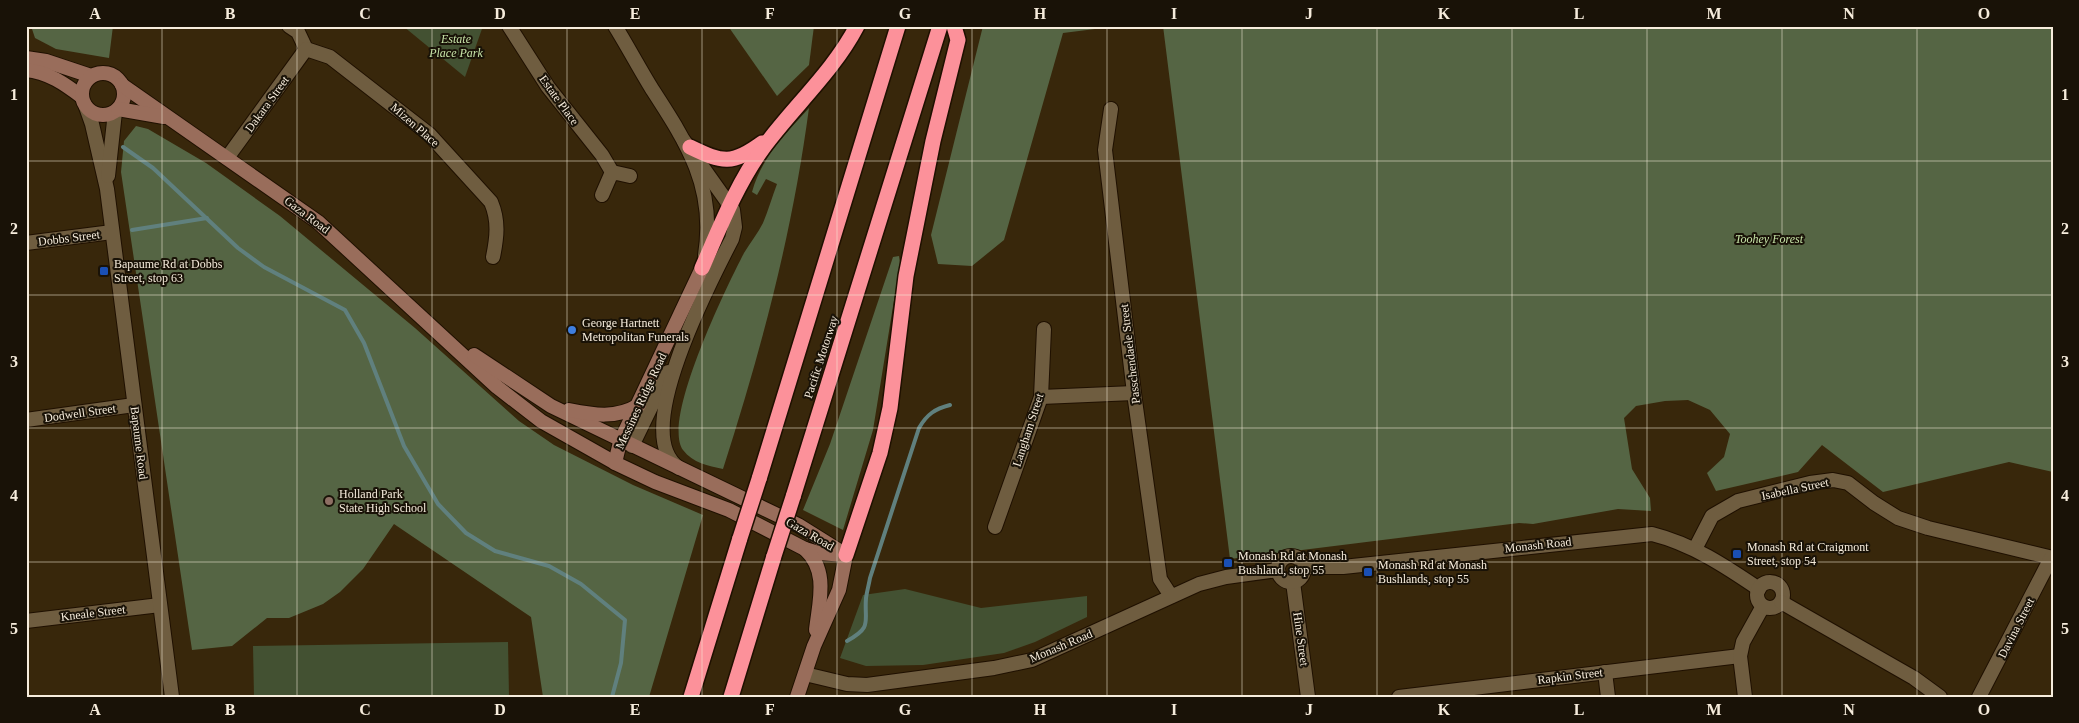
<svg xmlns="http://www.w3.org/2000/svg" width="2079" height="723" font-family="'Times New Roman',serif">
	<rect width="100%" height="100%" fill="#38270b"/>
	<g fill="#435132">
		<path d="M 403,26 L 483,26 L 465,77 Z"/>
		<path d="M 905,589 L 981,608 L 1087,596 L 1087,617 L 1035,642 L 1004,653 L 923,665 L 866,666 L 840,658 L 863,595 Z"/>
		<path d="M 508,642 L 509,697 L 254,697 L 253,646 Z"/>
	</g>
	<g fill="#556544">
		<path d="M 31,26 L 113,26 L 109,58 L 56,49 L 35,38 Z"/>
		<path d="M 728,26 L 814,26 L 809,65 L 777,96 Z"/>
		<path d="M 983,26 L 1119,26 L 1063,33 L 1004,240 L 972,266 L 938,264 L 931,235 Z"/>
		<path d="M 1163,26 L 2053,26 L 2053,472 L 2009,462 L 1883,492 L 1822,445 L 1798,472 L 1716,491 L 1707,473 L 1724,457 L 1730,434 L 1710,410 L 1688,400 L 1665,401 L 1636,406 L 1624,418 L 1632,469 L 1650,498 L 1651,511 L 1618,509 L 1533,524 L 1519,523 L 1230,559 Z"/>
		<path d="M 809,108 C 792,235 762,347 723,469 C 708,466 693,463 683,450 C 661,420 728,284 744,253 C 750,243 758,233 763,223 C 768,211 772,197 777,184 L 766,179 L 757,195 L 752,192 C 761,158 786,133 809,108 Z"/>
		<path d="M 136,126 L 148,129 L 206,163 L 280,216 L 415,328 L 519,421 L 554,445 L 633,485 L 703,515 L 649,697 L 543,697 L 531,617 L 394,524 L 363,569 L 340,592 L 323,604 L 289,618 L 267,618 L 232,646 L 192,650 L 121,172 L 124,141 Z"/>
		<path d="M 899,256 L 900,263 L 873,430 L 843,530 L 803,510 L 830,444 L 893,257 Z"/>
	</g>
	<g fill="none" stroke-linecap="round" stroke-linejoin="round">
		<g stroke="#60807e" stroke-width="4">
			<path d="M 123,147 L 153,168 L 238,248 L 264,267 L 345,310 L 364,343 L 404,446 L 438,504 L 466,533 L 495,551 L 549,566 L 581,584 L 625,620 L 621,663 L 612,697"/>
			<path d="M 132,230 L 207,218"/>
			<path d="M 847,641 C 873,627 864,622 866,598 C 867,591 869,584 870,578 L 919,428 C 927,414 935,409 950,405"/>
		</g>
		<defs>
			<g id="minor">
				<path d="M 289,26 L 298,32 L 306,49"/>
				<path d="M 509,26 L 548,87 L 602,155 L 612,172"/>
				<path d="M 306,49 L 330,57 L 429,134 L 491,202 C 499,221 497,237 493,257"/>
				<path d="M 1111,109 L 1105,150 L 1134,393 L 1160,579 L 1171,596"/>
				<path d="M 227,158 L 306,49"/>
				<path d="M 602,195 L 612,172 L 630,176"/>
				<path d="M 26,243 L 112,232"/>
				<path d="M 1041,397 L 1134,393"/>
				<path d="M 26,420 L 134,405"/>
				<path d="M 995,527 L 1041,397 L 1044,329"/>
				<path d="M 1695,549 L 1712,516 L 1738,501 L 1810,483 L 1833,480 L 1848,483 L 1874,503 L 1898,518 L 1928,528 L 2053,558"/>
				<path d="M 1293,582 L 1308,697"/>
				<path d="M 26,621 L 160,605"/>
				<path d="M 1605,672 L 1608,697"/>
				<path d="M 1399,697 L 1740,656"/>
				<path d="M 1745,697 L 1740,656 L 1743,642 L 1763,606"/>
				<path d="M 1979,697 L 2051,558"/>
			</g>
			<g id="tertiary">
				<path d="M 615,26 C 628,47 639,68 652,89 C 687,143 716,187 705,255"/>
				<path d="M 86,107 L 92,124 L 107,189 L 172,697"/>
				<path d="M 108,176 L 115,112"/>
				<path d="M 632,446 L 668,372"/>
				<path d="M 679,468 C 629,434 711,280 732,239 L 735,227 L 733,210 L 684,141"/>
				<circle cx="1291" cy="569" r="13"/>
				<path d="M 1303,567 L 1343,567 L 1652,534 C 1692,544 1725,566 1759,589"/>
				<circle cx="1770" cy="595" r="13"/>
				<path d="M 1781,602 L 1914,678 L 1940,697"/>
				<path d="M 805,674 L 847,684 L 867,685 L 994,668 L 1032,660 L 1199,584 L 1226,577 L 1278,570"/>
			</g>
			<g id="secondary">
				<path d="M 26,58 L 46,61 L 91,76"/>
				<path d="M 26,70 C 48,72 65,84 82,97"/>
				<circle cx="103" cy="94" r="21"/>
				<path d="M 122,85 L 318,222 L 497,387 L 541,421 L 617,464 L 655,482 L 729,510 L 805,549 L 818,553 L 846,555"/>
				<path d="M 118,109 L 164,117"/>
				<path d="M 474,355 L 551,406 L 798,525 L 846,555"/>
				<path d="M 569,410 C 594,415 616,419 639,405"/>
				<path d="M 615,463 L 620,442 L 702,268"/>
				<path d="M 805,549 C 829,571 819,602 816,630"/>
				<path d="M 797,697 L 814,646 L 839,590 L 846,555"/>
			</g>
			<g id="motorway">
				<path d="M 690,147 C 723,163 732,165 762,143"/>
				<path d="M 702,268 C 720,227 737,184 763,148 C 793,107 833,72 857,26"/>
				<path d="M 759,479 L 898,26"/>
				<path d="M 793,497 L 940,26"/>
				<path d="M 846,555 L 880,453 L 890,408 L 906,276 L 933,141 L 958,40 L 954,26"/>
				<path d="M 691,697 L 740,538"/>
				<path d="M 731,697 L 774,556"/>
			</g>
		</defs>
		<use href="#minor" stroke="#1f1000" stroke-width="16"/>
		<use href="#tertiary" stroke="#1f1000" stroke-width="16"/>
		<use href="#secondary" stroke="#1f1000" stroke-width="16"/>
		<use href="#motorway" stroke="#1f1000" stroke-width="18"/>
		<use href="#minor" stroke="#6f5d40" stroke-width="14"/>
		<use href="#tertiary" stroke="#6f5d40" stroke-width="14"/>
		<use href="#secondary" stroke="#996d5b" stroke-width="14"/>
		<use href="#motorway" stroke="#fc919a" stroke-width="15"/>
		<defs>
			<g id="motorway-bridge">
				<path d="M 740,538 L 759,479"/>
				<path d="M 774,556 L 793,497"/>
			</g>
		</defs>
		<use href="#motorway-bridge" stroke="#1f1000" stroke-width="18" stroke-linecap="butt"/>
		<use href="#motorway-bridge" stroke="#fc919a" stroke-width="15"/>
	</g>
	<path fill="none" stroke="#f6ecdc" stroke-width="1" stroke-opacity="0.55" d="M 162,26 L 162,697M 297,26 L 297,697M 432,26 L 432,697M 567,26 L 567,697M 702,26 L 702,697M 837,26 L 837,697M 972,26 L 972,697M 1107,26 L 1107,697M 1242,26 L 1242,697M 1377,26 L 1377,697M 1512,26 L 1512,697M 1647,26 L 1647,697M 1782,26 L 1782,697M 1917,26 L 1917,697M 26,161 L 2053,161M 26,295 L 2053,295M 26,428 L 2053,428M 26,562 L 2053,562"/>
	<g fill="#1a4fb4" stroke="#191207" stroke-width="2">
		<rect x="99" y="266" width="10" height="10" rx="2.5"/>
		<rect x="1732" y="549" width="10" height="10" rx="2.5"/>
		<rect x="1223" y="558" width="10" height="10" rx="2.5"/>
		<rect x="1363" y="567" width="10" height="10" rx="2.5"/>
	</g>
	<circle fill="#3f7fe0" stroke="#191207" stroke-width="2" cx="572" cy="330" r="5"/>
	<circle fill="#8d6e63" stroke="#191207" stroke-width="2" cx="329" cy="501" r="5"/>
	<g text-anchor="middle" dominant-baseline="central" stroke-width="4" stroke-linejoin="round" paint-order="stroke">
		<g font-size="12" font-style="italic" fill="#c7e4a8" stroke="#191207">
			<text x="456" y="39">Estate<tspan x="456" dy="14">Place Park</tspan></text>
			<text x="1769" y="239">Toohey Forest</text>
		</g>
		<g font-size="12" fill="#f6ecdc" stroke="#191207">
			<text transform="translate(559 100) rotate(54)">Estate Place</text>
			<text transform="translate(267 104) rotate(-54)">Dakara Street</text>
			<text transform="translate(415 125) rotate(41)">Mizen Place</text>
			<text transform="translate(307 215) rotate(37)">Gaza Road</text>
			<text transform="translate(69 238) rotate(-7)">Dobbs Street</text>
			<text transform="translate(1130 354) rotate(-97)">Passchendaele Street</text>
			<text transform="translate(821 357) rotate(-72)">Pacific Motorway</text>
			<text transform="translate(641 401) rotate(-65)">Messines Ridge Road</text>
			<text transform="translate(80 413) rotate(-8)">Dodwell Street</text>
			<text transform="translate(1028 430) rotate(-72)">Langham Street</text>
			<text transform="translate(139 443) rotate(83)">Bapaume Road</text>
			<text transform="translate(1795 489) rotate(-12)">Isabella Street</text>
			<text transform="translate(810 534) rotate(30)">Gaza Road</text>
			<text transform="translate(1538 545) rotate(-6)">Monash Road</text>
			<text transform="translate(93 613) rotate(-7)">Kneale Street</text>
			<text transform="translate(2016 628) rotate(-63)">Davina Street</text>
			<text transform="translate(1301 639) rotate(82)">Hine Street</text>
			<text transform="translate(1061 646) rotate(-23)">Monash Road</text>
			<text transform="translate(1570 676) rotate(-7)">Rapkin Street</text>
		</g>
		<g font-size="12" fill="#f6ecdc" stroke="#191207" text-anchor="start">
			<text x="114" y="264">Bapaume Rd at Dobbs<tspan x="114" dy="14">Street, stop 63</tspan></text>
			<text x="582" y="323">George Hartnett<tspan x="582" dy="14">Metropolitan Funerals</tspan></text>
			<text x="339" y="494">Holland Park<tspan x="339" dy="14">State High School</tspan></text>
			<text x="1747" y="547">Monash Rd at Craigmont<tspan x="1747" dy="14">Street, stop 54</tspan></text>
			<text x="1238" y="556">Monash Rd at Monash<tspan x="1238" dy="14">Bushland, stop 55</tspan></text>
			<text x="1378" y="565">Monash Rd at Monash<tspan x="1378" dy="14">Bushlands, stop 55</tspan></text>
		</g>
	</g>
	<rect width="2079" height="723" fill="none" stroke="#191207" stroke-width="55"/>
	<rect x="28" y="28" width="2024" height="668" fill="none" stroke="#f6ecdc" stroke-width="2"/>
	<g font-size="16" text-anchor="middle" font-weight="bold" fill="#f6ecdc">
		<text x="95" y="19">A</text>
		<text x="230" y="19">B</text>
		<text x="365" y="19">C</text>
		<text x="500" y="19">D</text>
		<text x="635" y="19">E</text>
		<text x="770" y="19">F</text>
		<text x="905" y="19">G</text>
		<text x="1040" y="19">H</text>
		<text x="1174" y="19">I</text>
		<text x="1309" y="19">J</text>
		<text x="1444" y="19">K</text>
		<text x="1579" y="19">L</text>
		<text x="1714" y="19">M</text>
		<text x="1849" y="19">N</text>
		<text x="1984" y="19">O</text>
		<text x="14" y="100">1</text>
		<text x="2065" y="100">1</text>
		<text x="14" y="234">2</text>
		<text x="2065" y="234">2</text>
		<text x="14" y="367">3</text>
		<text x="2065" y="367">3</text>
		<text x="14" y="501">4</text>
		<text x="2065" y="501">4</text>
		<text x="14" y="634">5</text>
		<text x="2065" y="634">5</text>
		<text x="95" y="715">A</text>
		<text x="230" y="715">B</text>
		<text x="365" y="715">C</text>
		<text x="500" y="715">D</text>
		<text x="635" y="715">E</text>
		<text x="770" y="715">F</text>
		<text x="905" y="715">G</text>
		<text x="1040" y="715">H</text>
		<text x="1174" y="715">I</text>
		<text x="1309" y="715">J</text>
		<text x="1444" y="715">K</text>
		<text x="1579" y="715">L</text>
		<text x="1714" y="715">M</text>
		<text x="1849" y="715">N</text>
		<text x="1984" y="715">O</text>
	</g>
</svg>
